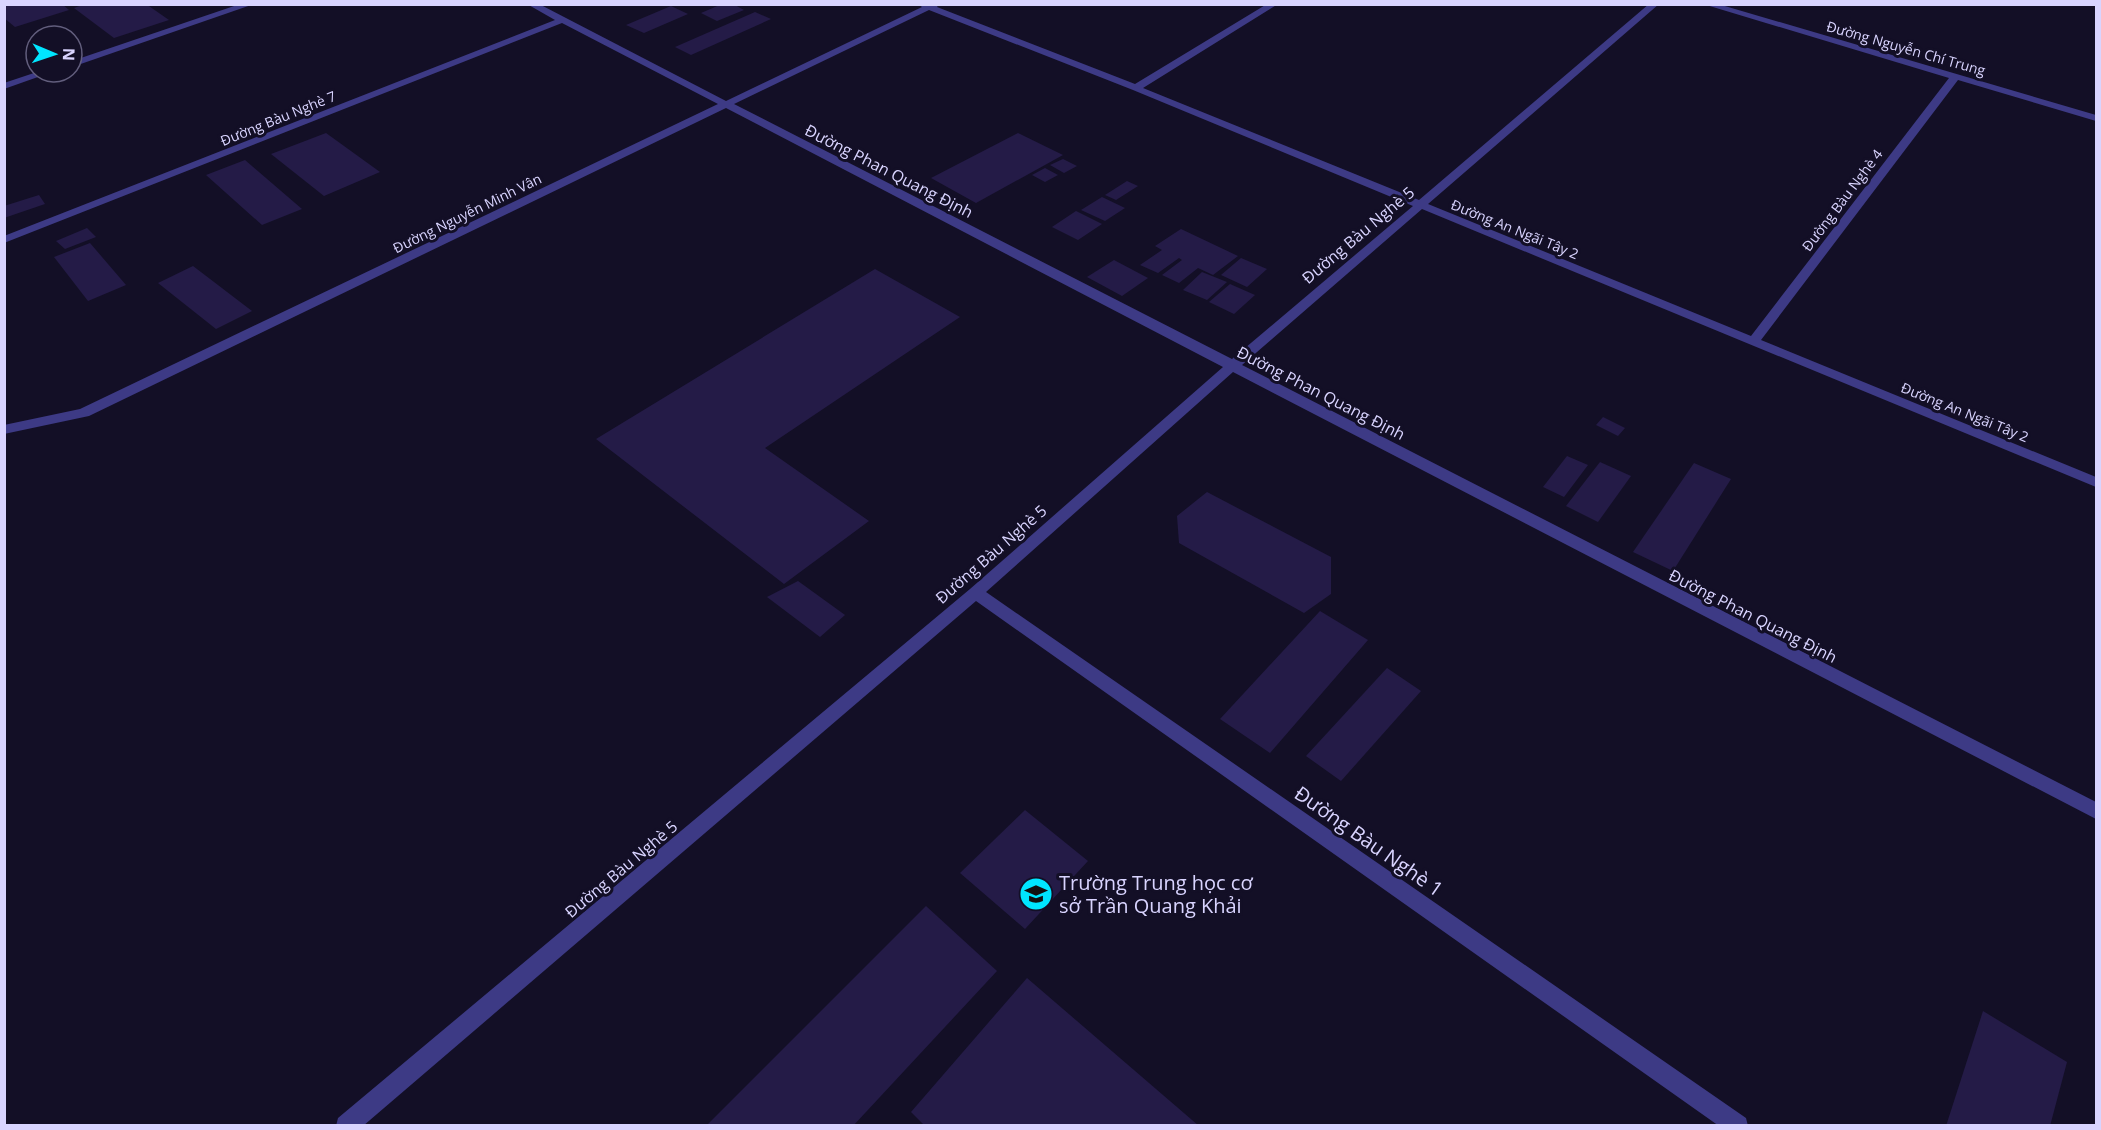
<svg xmlns="http://www.w3.org/2000/svg" width="2101" height="1130" font-family="'Open Sans',sans-serif">
	<rect width="100%" height="100%" fill="#130f26"/>
	<g fill="#241b47">
		<path d="M 4,4 L 62,4 L 69,10 L 15,27 L 4,18 Z"/>
		<path d="M 85,4 L 146,4 L 169,20 L 114,38 L 74,8 Z"/>
		<path d="M 722,4 L 733,4 L 744,10 L 717,21 L 701,13 Z"/>
		<path d="M 671,6 L 688,14 L 644,33 L 626,25 Z"/>
		<path d="M 755,12 L 771,19 L 691,55 L 675,47 Z"/>
		<path d="M 326,133 L 380,172 L 324,196 L 271,154 Z"/>
		<path d="M 1018,133 L 1063,155 L 976,203 L 931,178 Z"/>
		<path d="M 1063,159 L 1077,166 L 1064,173 L 1050,165 Z"/>
		<path d="M 245,160 L 302,209 L 262,225 L 206,175 Z"/>
		<path d="M 1045,168 L 1058,175 L 1045,182 L 1032,175 Z"/>
		<path d="M 1127,181 L 1138,186 L 1116,200 L 1105,195 Z"/>
		<path d="M 39,195 L 45,204 L 4,218 L 4,206 Z"/>
		<path d="M 1102,197 L 1125,208 L 1105,221 L 1081,210 Z"/>
		<path d="M 1076,211 L 1102,224 L 1078,240 L 1052,227 Z"/>
		<path d="M 87,228 L 96,237 L 65,249 L 56,241 Z"/>
		<path d="M 1181,229 L 1238,256 L 1213,275 L 1198,268 L 1179,283 L 1162,275 L 1182,260 L 1179,258 L 1158,273 L 1140,265 L 1162,250 L 1155,246 Z"/>
		<path d="M 90,243 L 126,285 L 88,301 L 54,257 Z"/>
		<path d="M 1241,258 L 1267,269 L 1247,287 L 1221,275 Z"/>
		<path d="M 1114,260 L 1148,278 L 1122,296 L 1087,277 Z"/>
		<path d="M 193,266 L 252,311 L 216,329 L 158,283 Z"/>
		<path d="M 875,269 L 960,317 L 765,448 L 869,521 L 784,584 L 596,439 Z"/>
		<path d="M 1202,272 L 1227,282 L 1207,300 L 1183,290 Z"/>
		<path d="M 1230,284 L 1255,295 L 1234,314 L 1209,302 Z"/>
		<path d="M 1603,417 L 1625,428 L 1618,436 L 1596,425 Z"/>
		<path d="M 1567,456 L 1588,465 L 1564,497 L 1543,487 Z"/>
		<path d="M 1600,462 L 1631,476 L 1598,522 L 1566,506 Z"/>
		<path d="M 1694,463 L 1731,479 L 1673,571 L 1633,552 Z"/>
		<path d="M 1207,492 L 1331,557 L 1331,594 L 1304,613 L 1179,543 L 1177,516 Z"/>
		<path d="M 798,581 L 845,615 L 820,637 L 767,597 Z"/>
		<path d="M 1320,611 L 1368,640 L 1270,753 L 1220,719 Z"/>
		<path d="M 1387,668 L 1421,691 L 1341,781 L 1306,756 Z"/>
		<path d="M 1025,810 L 1088,861 L 1025,929 L 960,873 Z"/>
		<path d="M 926,906 L 997,971 L 853,1126 L 706,1126 Z"/>
		<path d="M 1027,978 L 1199,1126 L 925,1126 L 911,1112 Z"/>
		<path d="M 1983,1011 L 2067,1062 L 2050,1126 L 1946,1126 Z"/>
	</g>
	<g fill="none" stroke-linecap="round" stroke-linejoin="round">
		<g fill="#3d3a85" fill-rule="evenodd">
			<path d="M 240,4 L 254,4 L 72,67 L 72,61 Z"/>
			<path d="M 527,4 L 539,4 L 726,101 L 922,7 L 918,4 L 939,4 L 937,7 L 1135,84 L 1267,4 L 1278,4 L 1143,88 L 1419,200 L 1649,4 L 1659,4 L 1428,204 L 1751,336 L 1949,78 L 1703,4 L 1718,4 L 2096,115 L 2096,121 L 1958,80 L 1761,340 L 2096,477 L 2096,487 L 1422,209 L 1242,365 L 2096,802 L 2096,819 L 1233,372 L 986,592 L 1746,1118 L 1748,1126 L 1719,1126 L 976,601 L 363,1126 L 336,1126 L 338,1118 L 970,589 L 1223,367 L 726,108 L 89,416 L 4,434 L 4,425 L 80,409 L 718,104 L 562,23 L 4,243 L 4,236 L 555,20 ZM 929,10 L 1133,90 L 1413,206 L 1232,359 L 734,104 Z"/>
			<path d="M 37,72 L 52,72 L 4,89 L 4,83 Z"/>
		</g>
	</g>
	<defs>
		<symbol id="school-disc" viewBox="-11 -11 22 22"><circle r="9.5" fill="#00e5ff" stroke="#130f26"/><path d="M0-5L7-2L0 1L-7-2ZM-4 1L0 2.5L4 1V4Q0 6-4 4Z" fill="#111"/></symbol>
	</defs>
	<g fill-rule="evenodd">
		<use href="#school-disc" x="1017" y="875" width="38" height="38"/>
	</g>
	<g text-anchor="middle" dominant-baseline="central" stroke-width="6" stroke-linejoin="round" paint-order="stroke">
		<g font-size="14" fill="#d9d4ff" stroke="#130f26">
			<text transform="translate(1906 48) rotate(16)">Đường Nguyễn Chí Trung</text>
			<text transform="translate(278 118) rotate(-22)">Đường Bàu Nghè 7</text>
			<text transform="translate(1842 200) rotate(-53)">Đường Bàu Nghè 4</text>
			<text transform="translate(467 213) rotate(-26)">Đường Nguyễn Minh Vân</text>
			<text transform="translate(1515 229) rotate(22)">Đường An Ngãi Tây 2</text>
			<text transform="translate(1965 412) rotate(22)">Đường An Ngãi Tây 2</text>
		</g>
		<g font-size="16" fill="#d9d4ff" stroke="#130f26">
			<text transform="translate(889 171) rotate(27)">Đường Phan Quang Định</text>
			<text transform="translate(1358 235) rotate(-40)">Đường Bàu Nghè 5</text>
			<text transform="translate(1321 393) rotate(27)">Đường Phan Quang Định</text>
			<text transform="translate(991 554) rotate(-41)">Đường Bàu Nghè 5</text>
			<text transform="translate(1753 616) rotate(27)">Đường Phan Quang Định</text>
			<text transform="translate(621 869) rotate(-40)">Đường Bàu Nghè 5</text>
		</g>
		<g font-size="20" fill="#d9d4ff" stroke="#130f26">
			<text transform="translate(1369 841) rotate(35)">Đường Bàu Nghè 1</text>
		</g>
		<g font-size="20" fill="#d9d4ff" stroke="#130f26" text-anchor="start">
			<text x="1059" y="882">Trường Trung học cơ<tspan x="1059" dy="23">sở Trần Quang Khải</tspan></text>
		</g>
	</g>
	<rect width="2101" height="1130" fill="none" stroke="#d9d4ff" stroke-width="12"/>
	<g transform="translate(54 54) rotate(92)"><circle r="28" fill="#130f26" stroke="#625e7d" stroke-width="1.5"/>
	<path d="M0-4.5L10 22L0 15L-10 22Z" fill="#00e5ff"/>
	<text y="-9" font-size="16" font-weight="bold" text-anchor="middle" fill="#d9d4ff">N</text>
	</g>
</svg>
